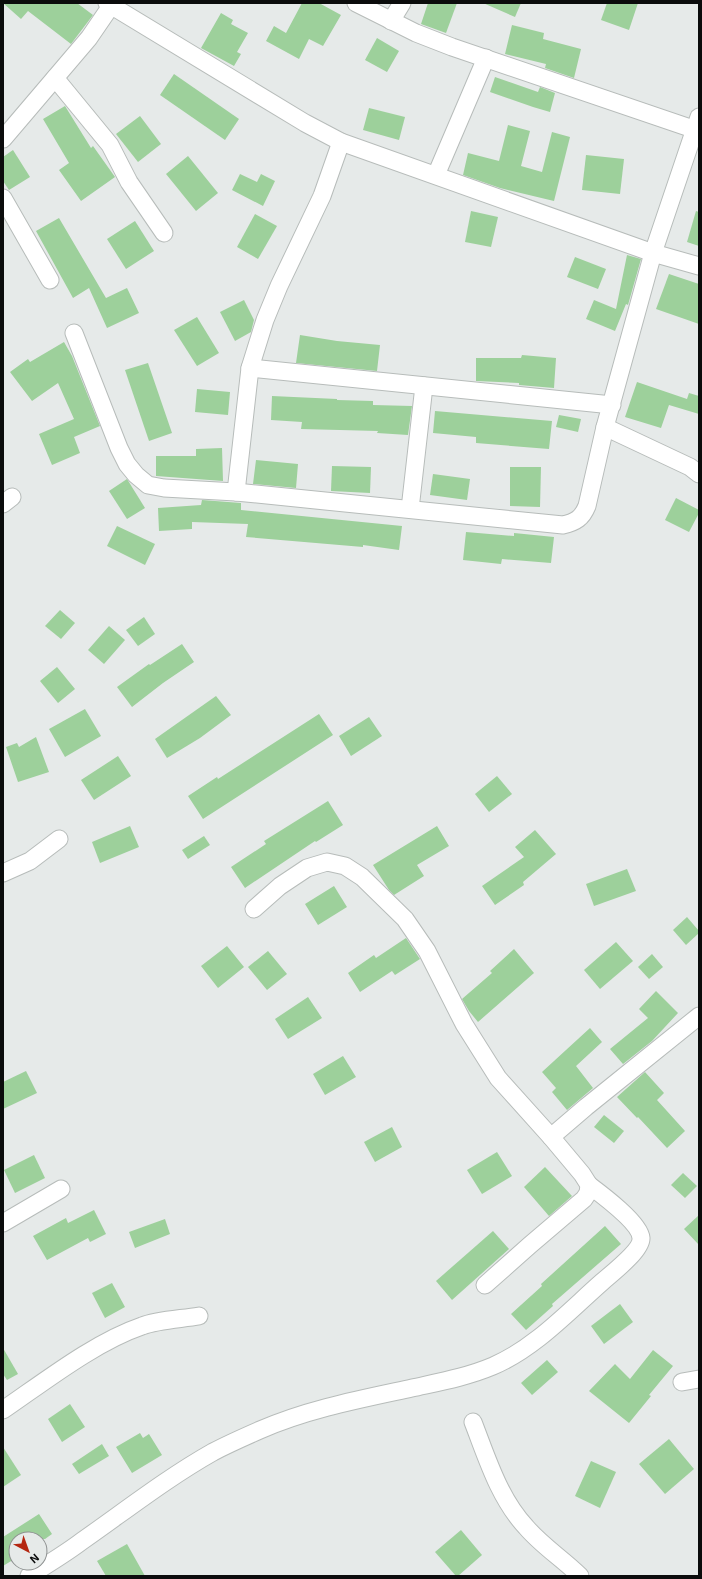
<svg xmlns="http://www.w3.org/2000/svg" width="702" height="1579" font-family="'Exo 2',sans-serif">
	<rect width="100%" height="100%" fill="#e6eae9"/>
	<g fill="#9dd09b">
		<path d="M 3,3 L 77,3 L 93,15 L 71,44 L 28,11 L 21,19 Z"/>
		<path d="M 302,3 L 319,3 L 341,15 L 323,46 L 309,39 L 299,59 L 266,41 L 274,26 L 286,33 Z"/>
		<path d="M 428,3 L 457,3 L 446,33 L 421,24 Z"/>
		<path d="M 483,3 L 521,3 L 515,17 Z"/>
		<path d="M 607,3 L 638,3 L 629,30 L 601,20 Z"/>
		<path d="M 221,13 L 233,20 L 231,24 L 248,33 L 237,52 L 241,54 L 234,66 L 201,48 Z"/>
		<path d="M 512,25 L 544,33 L 543,39 L 581,49 L 574,78 L 545,68 L 546,64 L 505,54 Z"/>
		<path d="M 377,38 L 399,51 L 387,72 L 365,60 Z"/>
		<path d="M 174,74 L 239,119 L 225,140 L 160,95 Z"/>
		<path d="M 495,77 L 538,92 L 540,87 L 555,93 L 550,112 L 533,107 L 490,92 Z"/>
		<path d="M 65,106 L 91,148 L 93,146 L 115,177 L 81,201 L 59,170 L 69,163 L 43,119 Z"/>
		<path d="M 369,108 L 405,117 L 399,140 L 363,130 Z"/>
		<path d="M 140,116 L 161,144 L 138,162 L 116,134 Z"/>
		<path d="M 508,125 L 530,131 L 521,166 L 542,172 L 552,132 L 570,137 L 554,201 L 500,188 L 463,175 L 468,153 L 499,161 Z"/>
		<path d="M 13,150 L 30,177 L 9,190 L 3,181 L 3,157 Z"/>
		<path d="M 586,155 L 624,159 L 620,194 L 582,190 Z"/>
		<path d="M 188,156 L 218,193 L 196,211 L 166,174 Z"/>
		<path d="M 240,174 L 257,182 L 261,174 L 275,181 L 263,206 L 232,190 Z"/>
		<path d="M 471,211 L 498,217 L 491,247 L 465,242 Z"/>
		<path d="M 696,211 L 699,212 L 699,246 L 687,242 Z"/>
		<path d="M 255,214 L 277,226 L 258,259 L 237,247 Z"/>
		<path d="M 59,218 L 106,298 L 127,288 L 139,313 L 107,328 L 89,288 L 73,298 L 36,231 Z"/>
		<path d="M 135,221 L 154,251 L 126,269 L 107,239 Z"/>
		<path d="M 627,255 L 641,259 L 628,305 L 626,304 L 615,331 L 586,319 L 594,300 L 616,309 Z"/>
		<path d="M 575,257 L 606,269 L 598,289 L 567,277 Z"/>
		<path d="M 669,274 L 699,284 L 699,324 L 656,309 Z"/>
		<path d="M 244,300 L 254,320 L 251,332 L 235,341 L 220,312 Z"/>
		<path d="M 197,317 L 219,353 L 197,366 L 174,330 Z"/>
		<path d="M 300,335 L 337,341 L 380,345 L 377,371 L 296,363 Z"/>
		<path d="M 64,342 L 72,356 L 100,426 L 74,437 L 80,453 L 52,465 L 39,434 L 74,419 L 58,383 L 32,401 L 10,372 L 28,359 L 30,362 Z"/>
		<path d="M 522,355 L 556,358 L 554,388 L 519,385 L 519,383 L 476,381 L 476,358 L 521,358 Z"/>
		<path d="M 148,363 L 172,433 L 149,441 L 125,370 Z"/>
		<path d="M 637,382 L 687,399 L 689,393 L 699,396 L 699,414 L 669,405 L 661,428 L 625,417 Z"/>
		<path d="M 197,389 L 230,392 L 228,415 L 195,412 Z"/>
		<path d="M 272,396 L 337,399 L 337,400 L 373,401 L 373,405 L 412,406 L 408,435 L 377,433 L 378,431 L 301,429 L 302,422 L 271,420 Z"/>
		<path d="M 435,411 L 552,421 L 549,449 L 476,443 L 476,437 L 433,433 Z"/>
		<path d="M 559,415 L 581,419 L 578,432 L 556,427 Z"/>
		<path d="M 222,448 L 223,481 L 156,476 L 156,456 L 196,456 L 196,449 Z"/>
		<path d="M 256,460 L 298,464 L 296,488 L 253,484 Z"/>
		<path d="M 332,466 L 371,467 L 370,493 L 331,491 Z"/>
		<path d="M 510,467 L 541,467 L 540,507 L 510,506 Z"/>
		<path d="M 433,474 L 470,479 L 467,500 L 430,495 Z"/>
		<path d="M 127,479 L 145,508 L 127,519 L 109,491 Z"/>
		<path d="M 676,498 L 699,510 L 699,513 L 689,532 L 665,520 Z"/>
		<path d="M 202,500 L 241,503 L 241,510 L 402,526 L 399,550 L 363,545 L 363,547 L 246,537 L 248,524 L 192,522 L 192,529 L 159,531 L 158,508 L 201,505 Z"/>
		<path d="M 117,526 L 155,544 L 145,565 L 107,546 Z"/>
		<path d="M 466,532 L 514,536 L 514,533 L 554,537 L 551,563 L 502,559 L 501,564 L 463,560 Z"/>
		<path d="M 60,610 L 75,623 L 61,639 L 45,626 Z"/>
		<path d="M 144,617 L 155,634 L 138,646 L 126,630 Z"/>
		<path d="M 109,626 L 125,640 L 104,664 L 88,650 Z"/>
		<path d="M 182,644 L 194,662 L 163,683 L 132,707 L 117,687 L 149,664 L 150,665 Z"/>
		<path d="M 57,667 L 75,689 L 58,703 L 40,681 Z"/>
		<path d="M 216,696 L 231,715 L 200,738 L 167,758 L 155,739 Z"/>
		<path d="M 85,709 L 101,736 L 65,757 L 49,729 Z"/>
		<path d="M 319,714 L 333,735 L 203,819 L 188,796 L 217,777 L 218,779 Z"/>
		<path d="M 369,717 L 382,736 L 351,756 L 339,736 Z"/>
		<path d="M 36,737 L 49,772 L 18,782 L 6,747 L 17,743 L 19,747 Z"/>
		<path d="M 118,756 L 131,776 L 94,800 L 81,780 Z"/>
		<path d="M 497,776 L 512,794 L 489,812 L 475,794 Z"/>
		<path d="M 328,801 L 343,825 L 316,842 L 315,841 L 245,888 L 231,867 L 266,844 L 264,841 Z"/>
		<path d="M 130,826 L 139,847 L 100,863 L 92,842 Z"/>
		<path d="M 437,826 L 449,846 L 417,865 L 424,876 L 394,895 L 389,890 L 373,865 Z"/>
		<path d="M 535,830 L 556,854 L 523,882 L 524,885 L 495,905 L 482,886 L 524,857 L 515,847 Z"/>
		<path d="M 204,836 L 210,845 L 188,859 L 182,850 Z"/>
		<path d="M 627,869 L 636,891 L 594,906 L 586,884 Z"/>
		<path d="M 334,886 L 347,907 L 318,925 L 305,904 Z"/>
		<path d="M 687,917 L 699,931 L 699,933 L 686,945 L 673,930 Z"/>
		<path d="M 406,938 L 420,959 L 395,975 L 392,971 L 360,992 L 348,973 L 374,955 L 376,958 Z"/>
		<path d="M 616,942 L 633,961 L 600,989 L 584,970 Z"/>
		<path d="M 227,946 L 244,967 L 218,988 L 201,966 Z"/>
		<path d="M 514,949 L 534,973 L 478,1022 L 469,1011 L 462,999 L 492,973 L 490,971 Z"/>
		<path d="M 268,951 L 287,974 L 267,990 L 248,967 Z"/>
		<path d="M 652,954 L 663,967 L 649,979 L 638,967 Z"/>
		<path d="M 656,991 L 678,1013 L 652,1041 L 623,1064 L 610,1049 L 648,1018 L 639,1009 Z"/>
		<path d="M 308,997 L 322,1018 L 288,1039 L 275,1019 Z"/>
		<path d="M 590,1028 L 602,1042 L 576,1066 L 593,1088 L 567,1110 L 552,1092 L 556,1088 L 542,1072 Z"/>
		<path d="M 343,1056 L 356,1077 L 325,1095 L 313,1074 Z"/>
		<path d="M 26,1071 L 37,1093 L 3,1109 L 3,1082 Z"/>
		<path d="M 645,1072 L 664,1093 L 657,1100 L 685,1131 L 667,1148 L 638,1117 L 637,1118 L 617,1097 Z"/>
		<path d="M 604,1115 L 624,1131 L 614,1143 L 594,1127 Z"/>
		<path d="M 392,1127 L 402,1147 L 375,1162 L 364,1142 Z"/>
		<path d="M 497,1152 L 512,1176 L 482,1194 L 467,1170 Z"/>
		<path d="M 34,1155 L 45,1178 L 15,1193 L 4,1170 Z"/>
		<path d="M 545,1167 L 572,1196 L 549,1216 L 524,1187 Z"/>
		<path d="M 683,1173 L 697,1186 L 685,1198 L 671,1185 Z"/>
		<path d="M 94,1210 L 106,1234 L 90,1242 L 88,1238 L 47,1260 L 33,1236 L 66,1218 L 68,1223 Z"/>
		<path d="M 699,1215 L 699,1245 L 684,1229 Z"/>
		<path d="M 165,1219 L 170,1234 L 135,1248 L 129,1232 Z"/>
		<path d="M 605,1226 L 621,1244 L 552,1304 L 553,1306 L 526,1330 L 511,1314 L 542,1286 L 541,1284 Z"/>
		<path d="M 493,1231 L 509,1249 L 452,1300 L 436,1281 Z"/>
		<path d="M 112,1283 L 125,1307 L 105,1318 L 92,1293 Z"/>
		<path d="M 620,1304 L 633,1322 L 604,1344 L 591,1326 Z"/>
		<path d="M 3,1348 L 18,1374 L 7,1380 L 3,1374 Z"/>
		<path d="M 653,1350 L 673,1366 L 649,1395 L 651,1396 L 629,1423 L 589,1391 L 615,1364 L 630,1379 Z"/>
		<path d="M 547,1360 L 558,1372 L 532,1395 L 521,1383 Z"/>
		<path d="M 70,1404 L 85,1427 L 62,1442 L 48,1419 Z"/>
		<path d="M 140,1433 L 143,1438 L 149,1434 L 162,1455 L 132,1473 L 116,1447 Z"/>
		<path d="M 669,1439 L 694,1469 L 665,1494 L 639,1464 Z"/>
		<path d="M 102,1444 L 109,1456 L 79,1474 L 72,1464 Z"/>
		<path d="M 3,1447 L 21,1475 L 3,1487 Z"/>
		<path d="M 591,1461 L 616,1472 L 600,1508 L 575,1496 Z"/>
		<path d="M 39,1514 L 52,1534 L 45,1539 L 16,1539 L 16,1558 L 3,1566 L 3,1537 Z"/>
		<path d="M 461,1530 L 482,1555 L 458,1576 L 456,1576 L 435,1552 Z"/>
		<path d="M 127,1544 L 145,1576 L 106,1576 L 97,1561 Z"/>
	</g>
	<g fill="none" stroke-linecap="round" stroke-linejoin="round">
		<defs>
			<g id="minor">
				<path d="M 107,3 L 305,123 L 341,142 L 653,253 L 699,266"/>
				<path d="M 356,3 L 416,33 L 452,47 L 699,131"/>
				<path d="M 391,21 L 402,3"/>
				<path d="M 55,78 L 110,145 L 129,182 L 164,233"/>
				<path d="M 3,139 L 89,38 L 113,3"/>
				<path d="M 436,175 L 486,58"/>
				<path d="M 3,198 L 50,280"/>
				<path d="M 74,333 L 119,448 L 127,464 L 136,475 L 148,485 L 164,488 L 236,492 L 563,525 C 576,522 582,518 587,506 L 605,427 L 653,253 L 699,117"/>
				<path d="M 250,368 L 612,405"/>
				<path d="M 605,427 L 690,467 L 699,474"/>
				<path d="M 236,492 L 250,368 L 265,320 L 279,286 L 322,196 L 341,142"/>
				<path d="M 3,504 L 12,497"/>
				<path d="M 410,509 L 424,386"/>
				<path d="M 3,873 L 30,861 L 59,839"/>
				<path d="M 254,909 L 280,886 L 307,868 L 327,862 L 345,866 L 362,877 L 405,919 L 427,951 L 464,1024 L 498,1078 L 551,1137 L 582,1174 L 589,1185 L 588,1193 L 584,1199 L 530,1245 L 485,1285"/>
				<path d="M 551,1137 L 586,1107 L 699,1016"/>
				<path d="M 3,1223 L 61,1189"/>
				<path d="M 682,1382 L 699,1379"/>
				<path d="M 3,1410 C 44,1382 95,1342 142,1326 C 157,1320 182,1319 199,1316"/>
				<path d="M 473,1422 C 487,1458 499,1498 526,1527 C 542,1546 563,1559 580,1576"/>
				<path d="M 29,1576 C 46,1565 65,1554 82,1541 C 125,1511 167,1478 213,1452 C 228,1444 244,1437 260,1430 C 308,1409 361,1399 412,1388 C 439,1382 467,1377 493,1366 C 535,1348 569,1311 602,1282 C 611,1274 642,1250 641,1238 C 640,1223 601,1194 589,1185"/>
			</g>
		</defs>
		<use href="#minor" stroke="#b7bcba" stroke-width="19"/>
		<use href="#minor" stroke="#fff" stroke-width="17"/>
	</g>
	<rect width="702" height="1579" fill="none" stroke="#0b0c0c" stroke-width="8"/>
	<g transform="translate(28 1551) rotate(139)"><circle r="19" fill="#e6eae9" stroke="#8e9191"/>
	<path d="M0-3L7 15L0 10L-7 15Z" fill="#b42711"/>
	<text y="-6" font-size="11" font-weight="bold" text-anchor="middle" fill="#0b0c0c">N</text>
	</g>
</svg>
